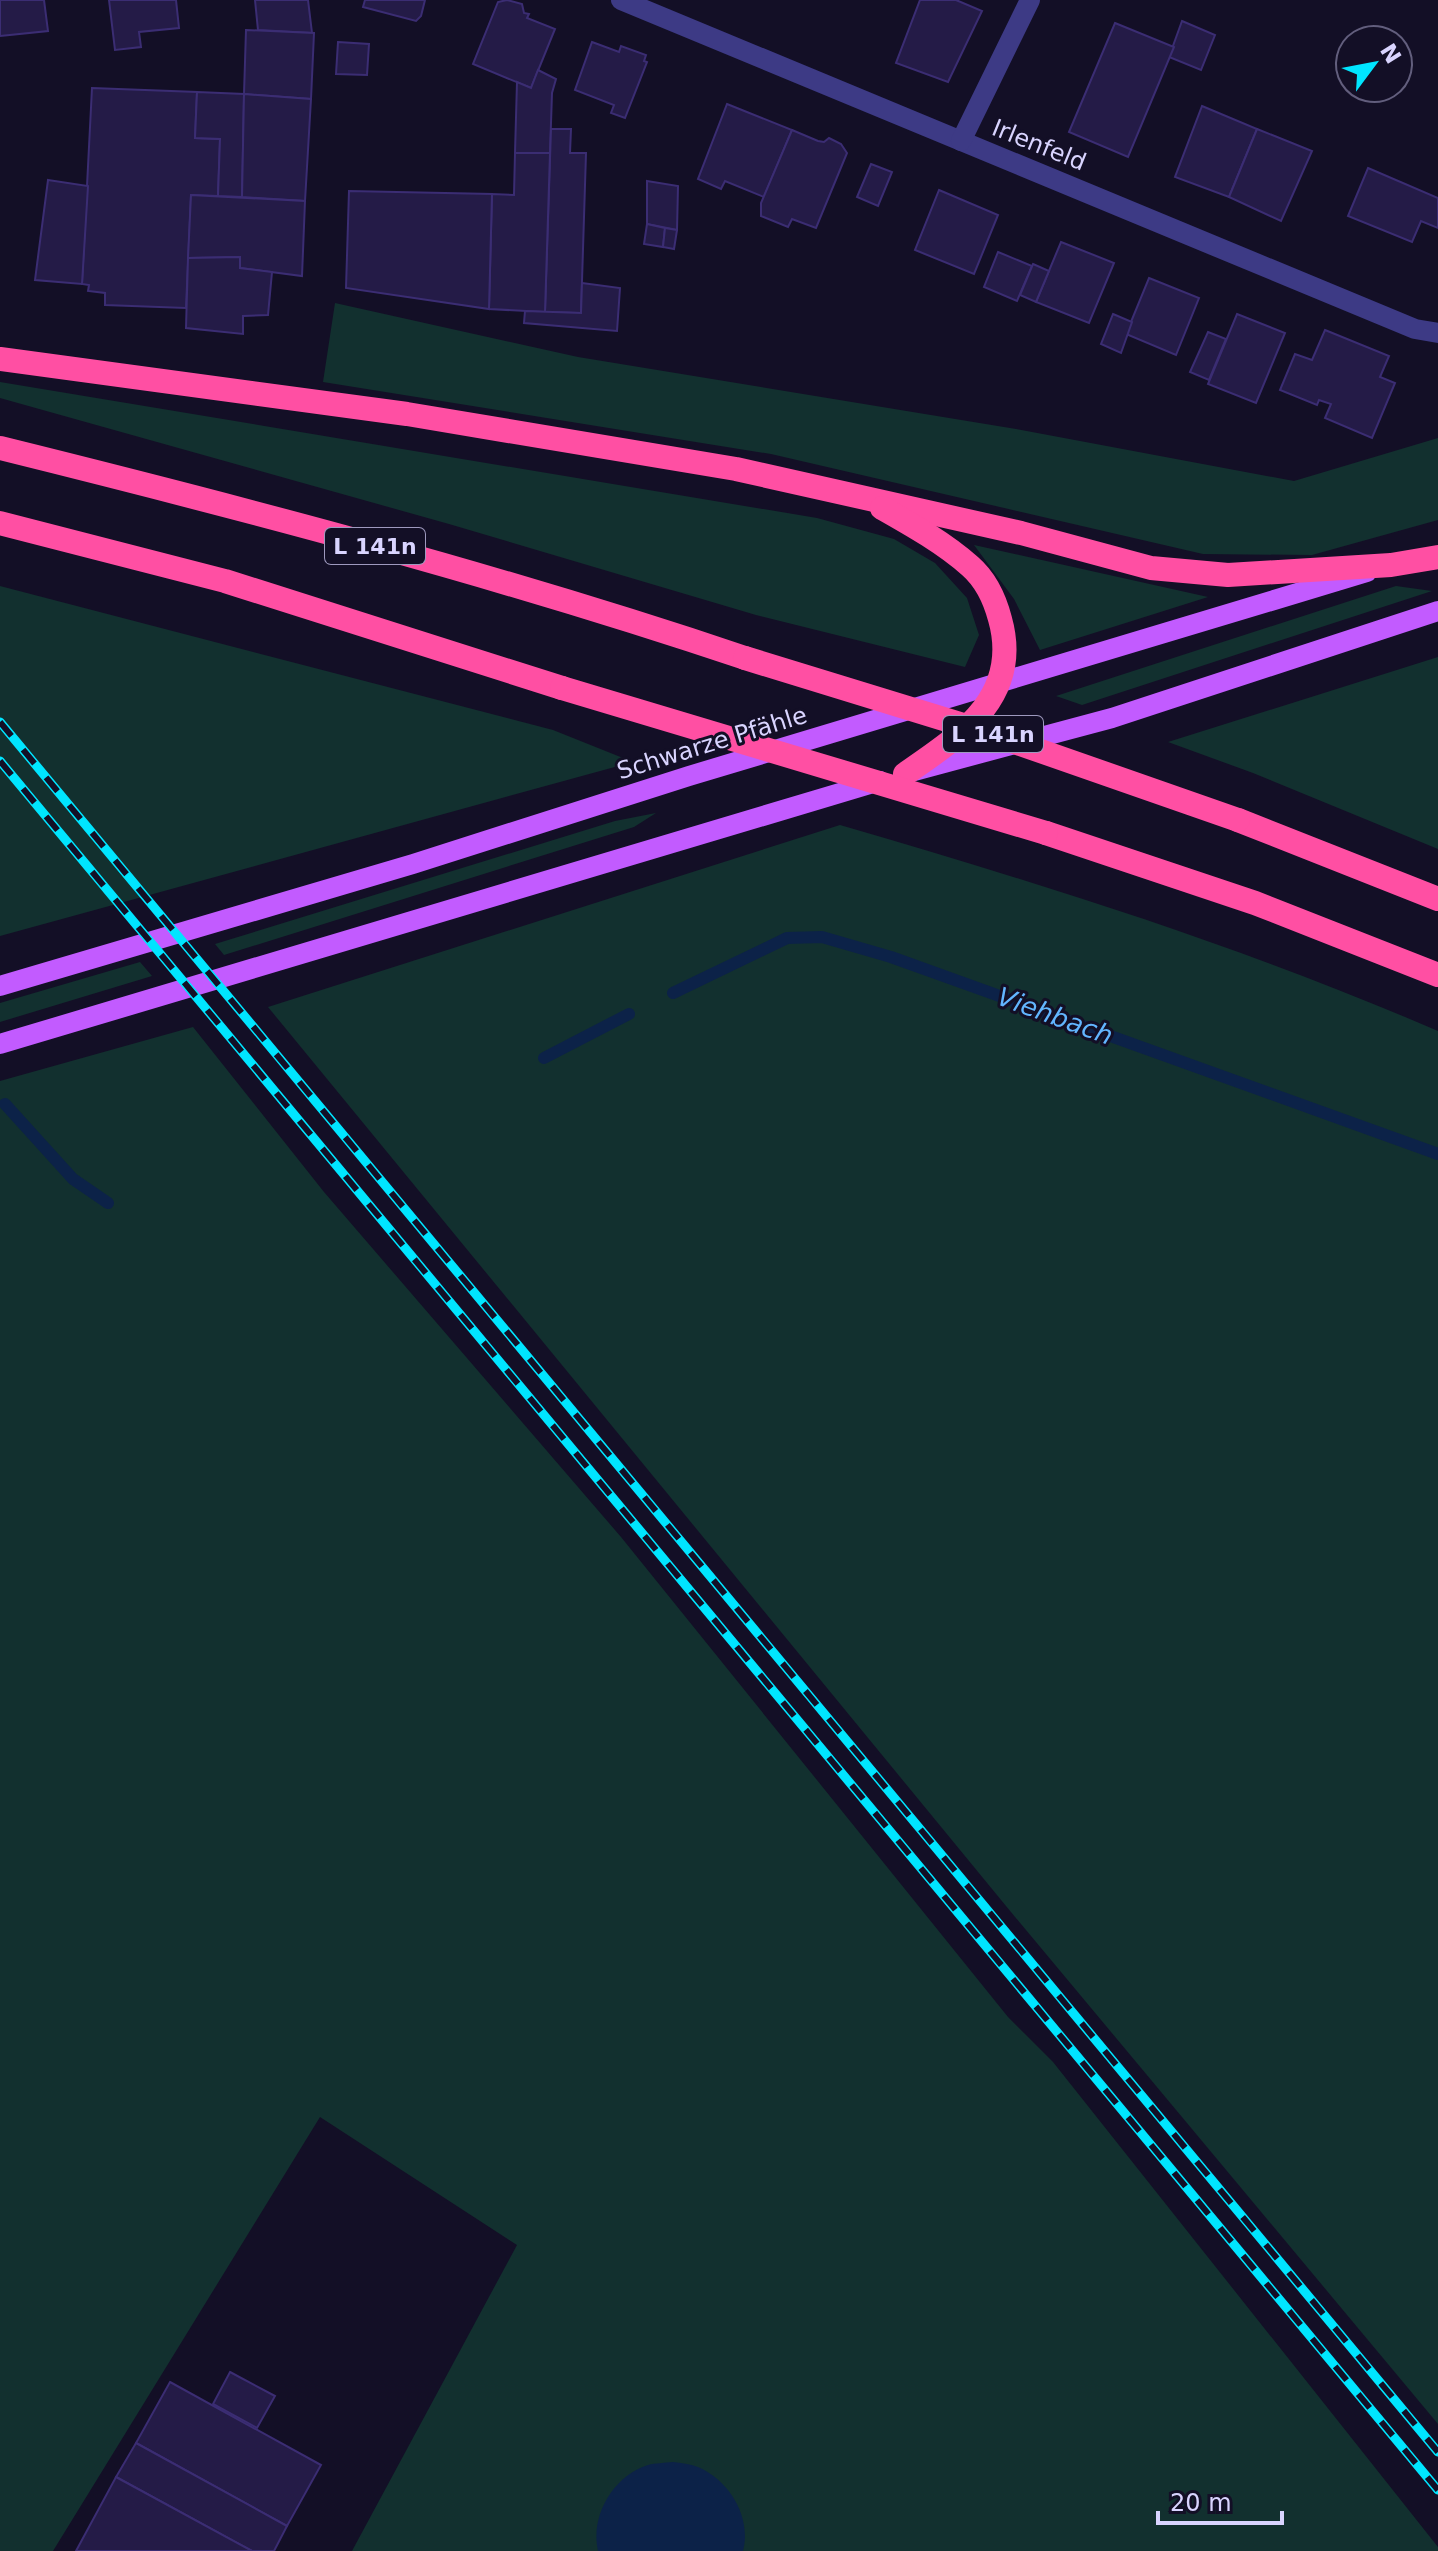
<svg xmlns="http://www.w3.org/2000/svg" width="1438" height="2551" font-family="'DejaVu Sans',sans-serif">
	<rect width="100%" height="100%" fill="#130f26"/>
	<g fill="#12302f">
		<path d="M 335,303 L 578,357 L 1016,429 L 1294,481 L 1438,438 L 1438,520 L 1312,555 L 1203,554 L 771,454 L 323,382 Z"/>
		<path d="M 0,382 L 817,518 L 894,539 L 935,563 L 967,598 L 979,635 L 965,667 L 756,615 L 449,524 L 0,398 Z"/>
		<path d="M 974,545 L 1208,597 L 1040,650 L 1014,599 Z"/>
		<path d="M 0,586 L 553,730 L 633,762 L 0,936 Z"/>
		<path d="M 1396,586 L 1432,591 L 1082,705 L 1056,696 Z"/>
		<path d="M 1438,657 L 1438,849 L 1253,773 L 1168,742 Z"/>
		<path d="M 656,813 L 634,827 L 224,955 L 215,944 L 615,821 Z"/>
		<path d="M 840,825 C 1043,884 1244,947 1438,1031 L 1438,2424 L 1006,1906 L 268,1007 Z"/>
		<path d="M 140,962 L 152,976 L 0,1022 L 0,1003 Z"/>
		<path d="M 193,1027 L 324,1192 L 621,1537 L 1008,2017 L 1053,2062 L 1438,2547 L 1438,2551 L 352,2551 L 517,2245 L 320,2117 L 53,2551 L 0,2551 L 0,1081 Z"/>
	</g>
	<path fill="#0c2248" d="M 673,2462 C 681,2463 690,2464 698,2467 C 729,2480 752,2517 743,2551 L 598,2551 C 590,2516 613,2476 648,2465 C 655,2463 665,2463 673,2462 Z"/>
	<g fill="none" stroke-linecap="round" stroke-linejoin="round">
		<g stroke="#0c2248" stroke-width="12">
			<path d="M 673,993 L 787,938 L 822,937 L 891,957 L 1438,1154"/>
			<path d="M 544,1058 L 629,1014"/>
			<path d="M 5,1104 L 73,1179 L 108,1203"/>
		</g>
	</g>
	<g fill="#241b47" stroke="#3b2d73" stroke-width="2">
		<path d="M 0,0 L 44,0 L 48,31 L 0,36 Z"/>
		<path d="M 109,0 L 176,0 L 179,28 L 139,32 L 141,47 L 115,50 Z"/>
		<path d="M 255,0 L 308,0 L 312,33 L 258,30 Z"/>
		<path d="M 365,0 L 425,0 L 421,16 L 416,21 L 363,7 Z"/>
		<path d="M 507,0 L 522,4 L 524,13 L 529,14 L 527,18 L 555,29 L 531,88 L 473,64 L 498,2 Z"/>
		<path d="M 920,0 L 956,0 L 982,11 L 948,82 L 896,63 Z"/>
		<path d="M 1182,21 L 1215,35 L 1201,70 L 1169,57 Z"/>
		<path d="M 1115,23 L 1174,47 L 1128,157 L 1069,132 Z"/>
		<path d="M 246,30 L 314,33 L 311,99 L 244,94 Z"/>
		<path d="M 338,42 L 369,44 L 367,75 L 336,74 Z"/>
		<path d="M 592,42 L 619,52 L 621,46 L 646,55 L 644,61 L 647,62 L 625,118 L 611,113 L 614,105 L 575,90 Z"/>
		<path d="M 538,70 L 556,79 L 552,93 L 550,153 L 515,153 L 517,82 L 531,88 Z"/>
		<path d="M 92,88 L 197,92 L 195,138 L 220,139 L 218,196 L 191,195 L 186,308 L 105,305 L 105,293 L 88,291 L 89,285 L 82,284 Z"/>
		<path d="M 197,92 L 244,94 L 242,197 L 218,196 L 220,139 L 195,138 Z"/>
		<path d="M 244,94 L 311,99 L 305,201 L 242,197 Z"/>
		<path d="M 727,104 L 792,130 L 764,197 L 725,181 L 721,189 L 698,179 Z"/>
		<path d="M 1202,106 L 1257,129 L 1229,197 L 1175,177 Z"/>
		<path d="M 551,129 L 571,129 L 570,153 L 586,153 L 581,313 L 545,312 Z"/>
		<path d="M 1257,129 L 1312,151 L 1281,221 L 1229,197 Z"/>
		<path d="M 792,130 L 818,141 L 824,142 L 829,138 L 841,144 L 847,153 L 816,228 L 792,219 L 788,227 L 761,216 L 761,203 Z"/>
		<path d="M 515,153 L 550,153 L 545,312 L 489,309 L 492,194 L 514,195 Z"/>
		<path d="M 871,164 L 892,172 L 878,206 L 857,197 Z"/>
		<path d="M 1368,168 L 1438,198 L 1438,228 L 1421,221 L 1412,242 L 1348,216 Z"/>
		<path d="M 48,180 L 88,186 L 82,284 L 35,280 Z"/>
		<path d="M 647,181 L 678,186 L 677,230 L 647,224 Z"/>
		<path d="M 939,190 L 998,215 L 974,274 L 915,250 Z"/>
		<path d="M 349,191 L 492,194 L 489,309 L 346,288 Z"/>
		<path d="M 191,195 L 305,201 L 302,276 L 240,268 L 240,257 L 188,258 Z"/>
		<path d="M 647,224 L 665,228 L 663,247 L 644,244 Z"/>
		<path d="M 665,228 L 677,230 L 674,249 L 663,247 Z"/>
		<path d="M 1061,242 L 1114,263 L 1089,323 L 1036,302 Z"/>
		<path d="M 998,252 L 1032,266 L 1017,301 L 984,287 Z"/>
		<path d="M 240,257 L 240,268 L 272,272 L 268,315 L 243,316 L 243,334 L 186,328 L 188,258 Z"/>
		<path d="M 1033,264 L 1049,271 L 1036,302 L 1020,295 Z"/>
		<path d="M 1149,278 L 1199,298 L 1176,355 L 1126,334 Z"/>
		<path d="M 582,283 L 620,288 L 617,331 L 524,323 L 525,311 L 581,313 Z"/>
		<path d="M 1113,314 L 1132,322 L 1121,353 L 1101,344 Z"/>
		<path d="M 1237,314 L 1285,333 L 1256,403 L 1208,384 Z"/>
		<path d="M 1325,330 L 1389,356 L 1380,377 L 1395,383 L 1372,438 L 1325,418 L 1331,404 L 1319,400 L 1317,405 L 1280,390 L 1295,354 L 1312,360 Z"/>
		<path d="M 1208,332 L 1226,339 L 1209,380 L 1190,372 Z"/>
		<path d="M 230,2372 L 275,2396 L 257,2428 L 213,2404 Z"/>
		<path d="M 170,2382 L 321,2465 L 287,2526 L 136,2443 Z"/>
		<path d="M 136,2443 L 287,2526 L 274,2551 L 252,2551 L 116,2477 Z"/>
		<path d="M 116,2477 L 252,2551 L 76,2551 Z"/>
	</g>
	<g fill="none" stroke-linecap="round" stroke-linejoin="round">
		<g stroke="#3d3a85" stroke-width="20">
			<path d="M 621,0 L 1415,329 L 1438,333"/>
			<path d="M 961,141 L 1030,0"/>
		</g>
		<g stroke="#c25bff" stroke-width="20">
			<path d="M 914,771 L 1112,718 L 1438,611"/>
			<path d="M 0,986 L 413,864 L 689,776 L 1367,572"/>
			<path d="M 0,1044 L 880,781"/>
		</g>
		<g stroke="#ff4fa3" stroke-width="24">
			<path d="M 0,359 L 407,414 L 736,469 L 1021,533 L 1151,568 L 1228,575 L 1391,565 L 1438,557"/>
			<path d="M 0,448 C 250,510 501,576 745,658"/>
			<path d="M 882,508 C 912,525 944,543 970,566 C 985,579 995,600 1000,619 C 1022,697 960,736 905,774"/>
			<path d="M 0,523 L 225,581 L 562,688"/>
			<path d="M 1238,820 L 1438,899"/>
			<path d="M 1046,833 L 1255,903 L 1438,975"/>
		</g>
		<defs>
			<g id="rail">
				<path d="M 0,722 L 1438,2452"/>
				<path d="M 0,761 L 1438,2490"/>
			</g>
		</defs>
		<use href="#rail" stroke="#00e5ff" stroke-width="9"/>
		<use href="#rail" stroke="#130f26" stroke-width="6" stroke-dasharray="18" stroke-linecap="butt"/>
		<g stroke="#ff4fa3" stroke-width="24">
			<path d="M 745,658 L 986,732 L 1238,820"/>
			<path d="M 562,688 L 1046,833"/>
		</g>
	</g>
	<g text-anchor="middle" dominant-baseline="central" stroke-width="6" stroke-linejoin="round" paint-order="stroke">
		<g fill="#130f26" stroke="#9e99be" stroke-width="2">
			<rect x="325" y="528" width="100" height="36" rx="6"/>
			<rect x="943" y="716" width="100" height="36" rx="6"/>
		</g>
		<g font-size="22" font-weight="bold" fill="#d9d4ff">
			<text x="375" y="546">L 141n</text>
			<text x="993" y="734">L 141n</text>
		</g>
		<g font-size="24" fill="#d9d4ff" stroke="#130f26">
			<text transform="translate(1039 145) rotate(22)">Irlenfeld</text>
			<text transform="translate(712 743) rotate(-17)">Schwarze Pfähle</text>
		</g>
		<g font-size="26" font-style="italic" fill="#62b6ff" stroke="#130f26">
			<text transform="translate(1055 1016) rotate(20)">Viehbach</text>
		</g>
	</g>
	<g transform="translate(1374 64) rotate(58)"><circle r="38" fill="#130f26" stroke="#625e7d" stroke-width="2"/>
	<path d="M0-6L14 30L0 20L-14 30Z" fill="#00e5ff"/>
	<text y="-12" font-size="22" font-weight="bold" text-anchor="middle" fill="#d9d4ff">N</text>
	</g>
	<path d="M1158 2511v12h124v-12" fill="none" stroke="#d9d4ff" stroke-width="4"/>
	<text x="1170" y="2511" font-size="24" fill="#d9d4ff" stroke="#130f26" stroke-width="6" paint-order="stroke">20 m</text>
</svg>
